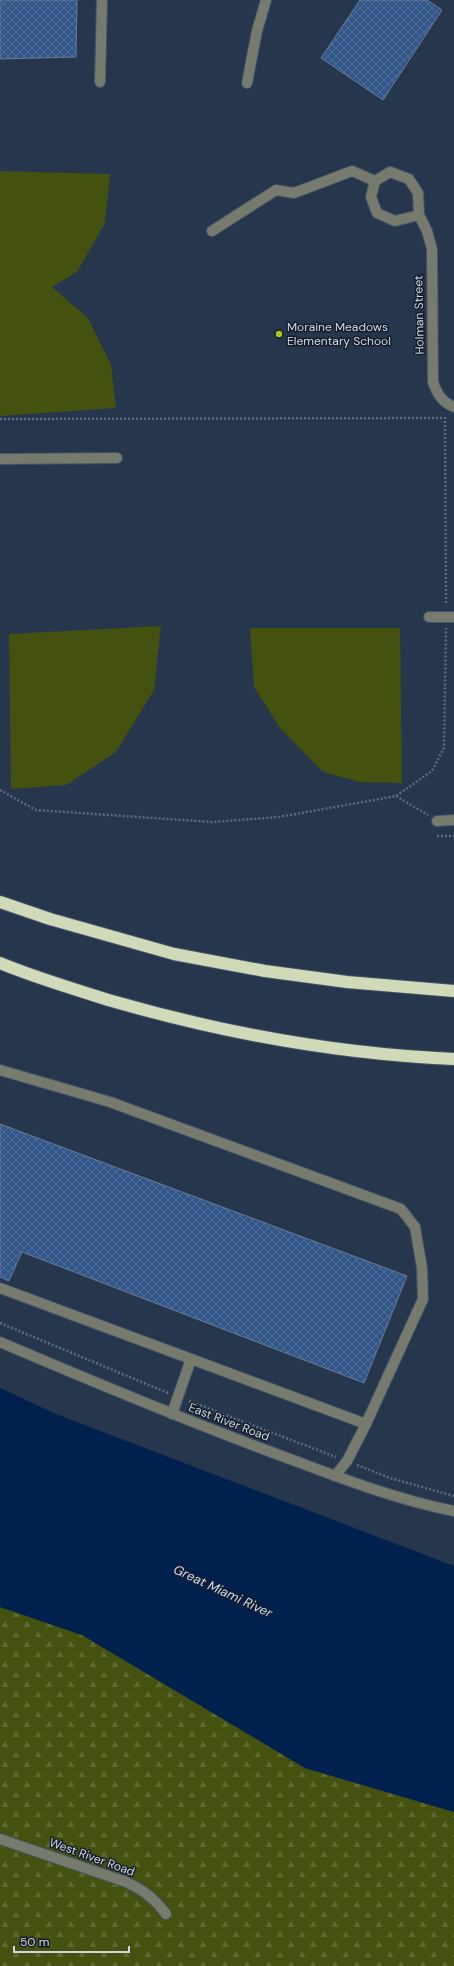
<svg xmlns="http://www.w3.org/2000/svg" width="454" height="1966" font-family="'DM Sans',sans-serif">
	<defs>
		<pattern id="forest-firs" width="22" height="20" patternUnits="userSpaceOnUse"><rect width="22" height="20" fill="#44510f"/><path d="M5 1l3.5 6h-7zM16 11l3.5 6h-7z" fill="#5e6932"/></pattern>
		<pattern id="building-cross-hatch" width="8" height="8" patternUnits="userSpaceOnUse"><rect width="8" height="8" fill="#335689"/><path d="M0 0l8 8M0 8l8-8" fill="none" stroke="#4f6e9a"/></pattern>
	</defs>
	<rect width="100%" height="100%" fill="#26364d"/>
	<path fill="url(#forest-firs)" d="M 0,1607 L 82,1635 L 305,1768 L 454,1812 L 454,1966 L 0,1966 Z"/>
	<g fill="#44510f">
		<path d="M 0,171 L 110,174 L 105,223 L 77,272 L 52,287 L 88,318 L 111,365 L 116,408 L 0,416 Z"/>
		<path d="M 161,626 L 154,690 L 116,752 L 66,785 L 11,789 L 9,634 Z"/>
		<path d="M 250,628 L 400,628 L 402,783 L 360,782 L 323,772 L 280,728 L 254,687 Z"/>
	</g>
	<path fill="#00214e" d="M 0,1388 L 56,1414 L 454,1566 L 454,1812 L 305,1768 L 82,1635 L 0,1607 Z"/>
	<g fill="url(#building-cross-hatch)" stroke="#697c96">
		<path d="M 0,0 L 77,0 L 76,57 L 0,59 Z"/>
		<path d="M 360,0 L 427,0 L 442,10 L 383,100 L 321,58 Z"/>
		<path d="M 0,1124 L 407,1276 L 364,1383 L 22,1252 L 9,1281 L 0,1277 Z"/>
	</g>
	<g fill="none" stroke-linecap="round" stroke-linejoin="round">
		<defs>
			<g id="minor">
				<path d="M 100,82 L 102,0"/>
				<path d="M 247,83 L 257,31 L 266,0"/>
				<path d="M 419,215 L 395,221 L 377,213 L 371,197 L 375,181 L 390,172 L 409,179 L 418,193 L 419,215 L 427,231 L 432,249 L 433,382 C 437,394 442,402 454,407"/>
				<path d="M 212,231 L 276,190 L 294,193 L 352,171 L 375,181"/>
				<path d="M 0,459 L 117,458"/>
				<path d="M 429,617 L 454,617"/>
				<path d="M 437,821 L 454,820"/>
				<path d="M 0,1070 L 110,1102 L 401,1209 L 415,1227 L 422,1268 L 423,1299 L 366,1424"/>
				<path d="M 0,1288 L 366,1424 L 347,1461 L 335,1476"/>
				<path d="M 0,1342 C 96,1383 192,1423 290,1459 C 343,1479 398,1500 454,1511"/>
				<path d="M 172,1414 L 191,1359"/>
				<path d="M 0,1839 L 126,1882 C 143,1890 154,1898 166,1914"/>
			</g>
			<g id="highway">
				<path d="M 0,902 L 50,919 L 174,954 L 265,971 L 347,982 L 454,991"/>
				<path d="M 0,963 C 36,978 74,989 112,1001 C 223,1033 338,1054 454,1059"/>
			</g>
		</defs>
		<use href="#minor" stroke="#445369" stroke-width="12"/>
		<use href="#highway" stroke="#445369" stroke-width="14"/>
		<g stroke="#5d6b80" stroke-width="2.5" stroke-dasharray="2 2" stroke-linecap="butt">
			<path d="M 445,417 L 446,605"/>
			<path d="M 0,419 L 444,418"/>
			<path d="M 0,790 L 36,810 L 212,822 L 279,817 L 396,796 L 432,771 L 444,748 L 446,628"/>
			<path d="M 396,796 L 428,815"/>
			<path d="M 437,836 L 454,836"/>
			<path d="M 0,1323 L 168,1393"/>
			<path d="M 189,1401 L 336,1457"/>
			<path d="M 357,1465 L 390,1478 L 454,1496"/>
		</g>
		<use href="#minor" stroke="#777b6d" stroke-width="10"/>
		<use href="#highway" stroke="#d0dab8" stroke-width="12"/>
	</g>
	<circle fill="#a9c719" stroke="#161d28" stroke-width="1.5" cx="279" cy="334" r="4"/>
	<g text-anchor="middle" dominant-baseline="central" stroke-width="3" stroke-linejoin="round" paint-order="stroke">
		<g font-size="12" fill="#cdd7e6" stroke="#161d28">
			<text transform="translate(419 315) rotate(-91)">Holman Street</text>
			<text transform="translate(229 1422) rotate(21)">East River Road</text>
			<text transform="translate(92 1857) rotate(20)">West River Road</text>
		</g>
		<g font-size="12" fill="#cdd7e6" stroke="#161d28" text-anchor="start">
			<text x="287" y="327">Moraine Meadows<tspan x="287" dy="14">Elementary School</tspan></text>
		</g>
		<g font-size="13" font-style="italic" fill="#c8defd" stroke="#161d28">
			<text transform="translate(223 1591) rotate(25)">Great Miami River</text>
		</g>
	</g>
	<path d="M14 1946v6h115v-6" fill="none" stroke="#cdd7e6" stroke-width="2"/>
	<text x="20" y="1946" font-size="12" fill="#cdd7e6" stroke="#161d28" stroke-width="3" paint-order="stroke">50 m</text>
</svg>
